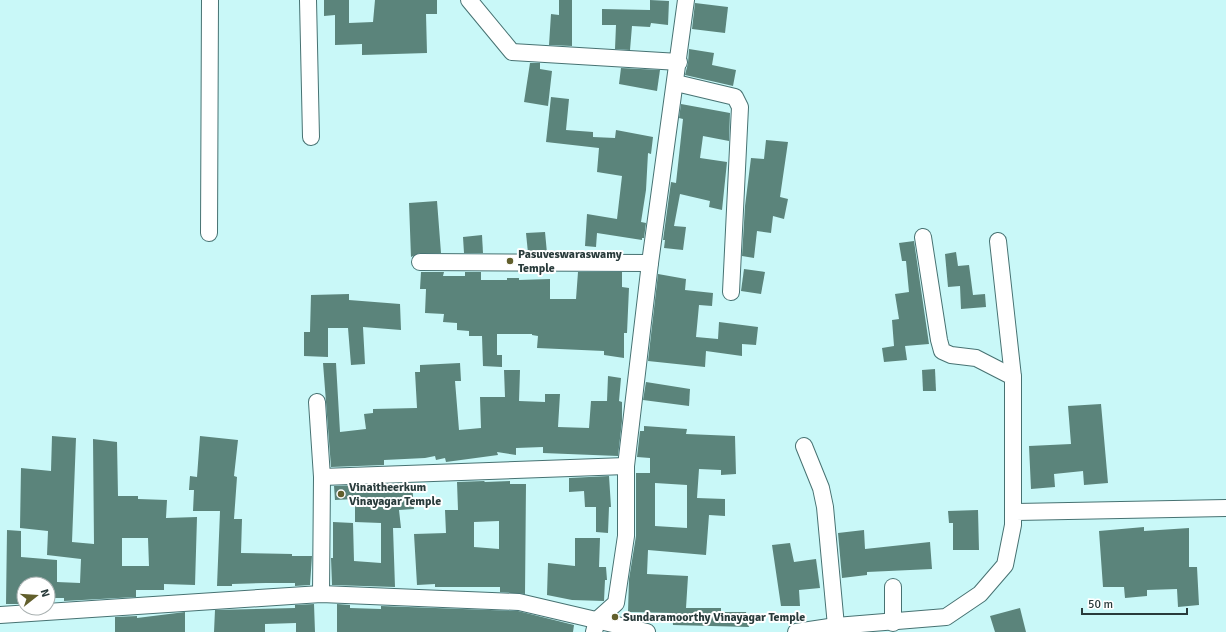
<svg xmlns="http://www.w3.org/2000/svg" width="1226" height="632" font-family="Signika,sans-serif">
	<rect width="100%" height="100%" fill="#c9f8f8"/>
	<g fill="#5b847b" fill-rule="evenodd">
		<path d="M 324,0 L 349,0 L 349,23 L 373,22 L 375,0 L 437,0 L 437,14 L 426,14 L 427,53 L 362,55 L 362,44 L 335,45 L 335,15 L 324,16 Z"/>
		<path d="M 559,0 L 572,0 L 572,46 L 549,45 L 551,14 L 559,15 Z"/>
		<path d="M 650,0 L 669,1 L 668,25 L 651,23 L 650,27 L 632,26 L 630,50 L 615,49 L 616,25 L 602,25 L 602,9 L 650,10 Z"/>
		<path d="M 695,3 L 728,7 L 725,33 L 692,29 Z"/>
		<path d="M 689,49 L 714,53 L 712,65 L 736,70 L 733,86 L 685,75 L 688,63 Z"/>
		<path d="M 530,63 L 540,63 L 540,69 L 552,71 L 548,106 L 524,102 Z"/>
		<path d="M 621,68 L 660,70 L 657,91 L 619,84 Z"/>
		<path d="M 551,97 L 569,99 L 566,130 L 593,132 L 593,137 L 615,138 L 616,130 L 653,137 L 651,154 L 648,153 L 646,190 L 641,222 L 646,223 L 644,238 L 642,238 L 642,240 L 597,233 L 596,247 L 585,246 L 587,214 L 617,219 L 622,176 L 597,172 L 599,148 L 546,142 Z"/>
		<path d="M 681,104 L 730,113 L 729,141 L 703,136 L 700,158 L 727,162 L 722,210 L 709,207 L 710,201 L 680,194 L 674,226 L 686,227 L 683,250 L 664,248 L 665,240 L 663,240 L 671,182 L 676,183 L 683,119 L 679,118 Z"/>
		<path d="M 766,140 L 788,142 L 780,197 L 788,199 L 784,219 L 773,216 L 771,233 L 757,231 L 754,258 L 742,256 L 745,206 L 751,158 L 764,159 Z"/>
		<path d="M 437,201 L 441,253 L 420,253 L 411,257 L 409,203 Z"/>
		<path d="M 545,232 L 547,253 L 528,253 L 526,233 Z"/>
		<path d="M 482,235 L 483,253 L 464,253 L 463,237 Z"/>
		<path d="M 914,241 L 929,344 L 905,346 L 907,360 L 884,362 L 882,348 L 894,346 L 892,320 L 899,319 L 895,294 L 909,292 L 906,261 L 902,261 L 899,243 Z"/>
		<path d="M 956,252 L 958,266 L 969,265 L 973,295 L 985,294 L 986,307 L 961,309 L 960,286 L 948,287 L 945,254 Z"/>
		<path d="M 744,269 L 765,272 L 761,294 L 741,291 Z"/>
		<path d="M 421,272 L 444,272 L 443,276 L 465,276 L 465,272 L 481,272 L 481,280 L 507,280 L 507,278 L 519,278 L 519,280 L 550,279 L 550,299 L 576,299 L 578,272 L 622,272 L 622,287 L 629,288 L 627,333 L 624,333 L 624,358 L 604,355 L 604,351 L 537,348 L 538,336 L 532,335 L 532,334 L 497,334 L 497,355 L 502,355 L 502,367 L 483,366 L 482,336 L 469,336 L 469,331 L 457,330 L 457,323 L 443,322 L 444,314 L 425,313 L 426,289 L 420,289 Z"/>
		<path d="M 658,274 L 686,279 L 685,290 L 713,293 L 712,306 L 699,305 L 696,337 L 718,339 L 719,322 L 758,327 L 756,345 L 742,344 L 742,356 L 706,351 L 705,367 L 648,361 Z"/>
		<path d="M 349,294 L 349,300 L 400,304 L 401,330 L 363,327 L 365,364 L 351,365 L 348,328 L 328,328 L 328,357 L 304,356 L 304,332 L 310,332 L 311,295 Z"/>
		<path d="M 323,363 L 336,363 L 340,432 L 366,429 L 364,414 L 373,413 L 373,409 L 417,408 L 415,372 L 420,372 L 420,365 L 460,363 L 461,381 L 455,381 L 459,430 L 481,428 L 480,397 L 505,397 L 504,370 L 520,370 L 519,401 L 545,402 L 545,394 L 560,394 L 558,427 L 589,428 L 591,401 L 607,401 L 608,376 L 621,378 L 619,401 L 622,402 L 622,421 L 618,456 L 543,453 L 543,447 L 516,448 L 516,455 L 497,452 L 498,455 L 446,462 L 445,458 L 436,460 L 435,456 L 425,458 L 384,460 L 384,465 L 331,467 Z"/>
		<path d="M 935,369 L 936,391 L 923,391 L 922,370 Z"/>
		<path d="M 646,382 L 690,389 L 689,406 L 643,400 Z"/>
		<path d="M 1101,404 L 1108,483 L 1084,485 L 1083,471 L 1054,474 L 1055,487 L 1031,489 L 1029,446 L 1071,444 L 1068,406 Z"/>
		<path d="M 644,426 L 687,429 L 686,434 L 735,436 L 736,474 L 721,475 L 721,470 L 699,469 L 697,498 L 725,499 L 725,516 L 709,515 L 706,555 L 648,550 L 647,574 L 688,576 L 686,608 L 721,608 L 721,612 L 746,612 L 749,627 L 673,625 L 672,613 L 628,612 L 629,579 L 636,536 L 636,473 L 650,473 L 650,458 L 637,457 L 640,431 L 644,431 ZM 655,483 L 687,485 L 687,528 L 655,526 Z"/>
		<path d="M 52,436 L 76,438 L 72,542 L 94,544 L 93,439 L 117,442 L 118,496 L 138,496 L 138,499 L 167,500 L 166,518 L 197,517 L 195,585 L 164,584 L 164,590 L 136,590 L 136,597 L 64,601 L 64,598 L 48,598 L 48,584 L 20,584 L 20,604 L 6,604 L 7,530 L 21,531 L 21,557 L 57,560 L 57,582 L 80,583 L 81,559 L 47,555 L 48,531 L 20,528 L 21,468 L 51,471 ZM 122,538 L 148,538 L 149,566 L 122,566 Z"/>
		<path d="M 200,436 L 238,440 L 234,476 L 237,477 L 234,519 L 242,519 L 241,553 L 292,554 L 292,556 L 312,556 L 310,585 L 295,586 L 295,583 L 266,583 L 232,584 L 232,586 L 217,586 L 220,511 L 193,511 L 194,490 L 189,490 L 190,476 L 197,477 Z"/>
		<path d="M 609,476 L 611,507 L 609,507 L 608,533 L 596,532 L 596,507 L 585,507 L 584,491 L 569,492 L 569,478 Z"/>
		<path d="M 484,481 L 485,482 L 510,481 L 510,484 L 526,484 L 525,594 L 500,592 L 500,587 L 435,587 L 435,584 L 417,585 L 414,534 L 446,533 L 445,510 L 458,510 L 457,482 ZM 499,521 L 499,549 L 474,547 L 474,522 Z"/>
		<path d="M 412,483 L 414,509 L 399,510 L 401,528 L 393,528 L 395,587 L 332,585 L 331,558 L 333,558 L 333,522 L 353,523 L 354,561 L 381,563 L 381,523 L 355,522 L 355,499 L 335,500 L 334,486 L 385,484 L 385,487 Z"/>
		<path d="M 978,510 L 979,550 L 953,550 L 953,523 L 949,523 L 948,511 Z"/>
		<path d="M 1144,527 L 1144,531 L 1189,528 L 1189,567 L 1197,567 L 1199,605 L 1178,607 L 1177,589 L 1147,590 L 1147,596 L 1125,598 L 1124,587 L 1103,587 L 1099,531 Z"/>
		<path d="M 864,530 L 865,549 L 930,542 L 932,569 L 867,572 L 867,575 L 842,578 L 838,533 Z"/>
		<path d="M 575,538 L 600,538 L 599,567 L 606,567 L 607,580 L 605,580 L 604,601 L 572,600 L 547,595 L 548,563 L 575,566 Z"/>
		<path d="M 790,543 L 794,562 L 816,559 L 820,588 L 799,590 L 800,606 L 781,606 L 772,545 Z"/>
		<path d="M 314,604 L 315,632 L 296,632 L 296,623 L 265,624 L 265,632 L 214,632 L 215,610 L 295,608 L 295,605 Z"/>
		<path d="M 337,604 L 350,605 L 350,608 L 381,609 L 381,606 L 518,611 L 574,625 L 573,632 L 337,632 Z"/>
		<path d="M 1020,608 L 1026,632 L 995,632 L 990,616 Z"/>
		<path d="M 185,612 L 185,632 L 115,632 L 115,617 L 137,616 L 137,618 Z"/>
	</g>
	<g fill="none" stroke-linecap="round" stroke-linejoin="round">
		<defs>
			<g id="minor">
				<path d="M 308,0 L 311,137"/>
				<path d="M 469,0 L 512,52 L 679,62"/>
				<path d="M 676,83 L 735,97 L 740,107 L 731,292"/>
				<path d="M 209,233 L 210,0"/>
				<path d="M 923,237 L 939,340 L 942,351 L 951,355 L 976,358 L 1013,377 L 1013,512"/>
				<path d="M 998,241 L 1013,377"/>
				<path d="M 420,262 L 650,263"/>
				<path d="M 317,402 L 322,477 L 321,594"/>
				<path d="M 804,446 L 821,488 L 825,507 L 836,626"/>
				<path d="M 322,477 L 626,466"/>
				<path d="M 893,587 L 893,623"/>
				<path d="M 0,615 L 321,594 L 519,602 L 647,632"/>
				<path d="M 594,632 L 597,620 L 616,603 L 626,536 L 626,466 L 650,263 L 686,0"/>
				<path d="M 796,632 L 836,626 L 946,617 L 980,594 L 1005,565 L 1013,525 L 1013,512 L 1226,508"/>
			</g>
		</defs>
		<use href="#minor" stroke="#477272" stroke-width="18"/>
		<use href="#minor" stroke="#fff" stroke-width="16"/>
	</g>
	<g fill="#625f2c" stroke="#fff" stroke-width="1.5">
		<circle cx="510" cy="261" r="4"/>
		<circle cx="341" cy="494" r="4"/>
		<circle cx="615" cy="617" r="4"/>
	</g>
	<g text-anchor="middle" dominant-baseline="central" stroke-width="4" stroke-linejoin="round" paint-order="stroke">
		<g font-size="12" font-weight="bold" fill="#293b3b" stroke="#fff" text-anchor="start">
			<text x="518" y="254">Pasuveswaraswamy<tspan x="518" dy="14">Temple</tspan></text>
			<text x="349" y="487">Vinaitheerkum<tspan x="349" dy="14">Vinayagar Temple</tspan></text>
			<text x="623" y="617">Sundaramoorthy Vinayagar Temple</text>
		</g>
	</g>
	<g transform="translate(36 596) rotate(73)"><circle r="19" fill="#ffffff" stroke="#a9b1b1"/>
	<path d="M0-3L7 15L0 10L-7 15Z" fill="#625f2c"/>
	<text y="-6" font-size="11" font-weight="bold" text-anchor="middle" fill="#293b3b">N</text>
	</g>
	<path d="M1082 608v6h105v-6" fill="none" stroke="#293b3b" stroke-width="2"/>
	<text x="1088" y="608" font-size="12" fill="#293b3b" stroke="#ffffff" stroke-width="3" paint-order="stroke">50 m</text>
</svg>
